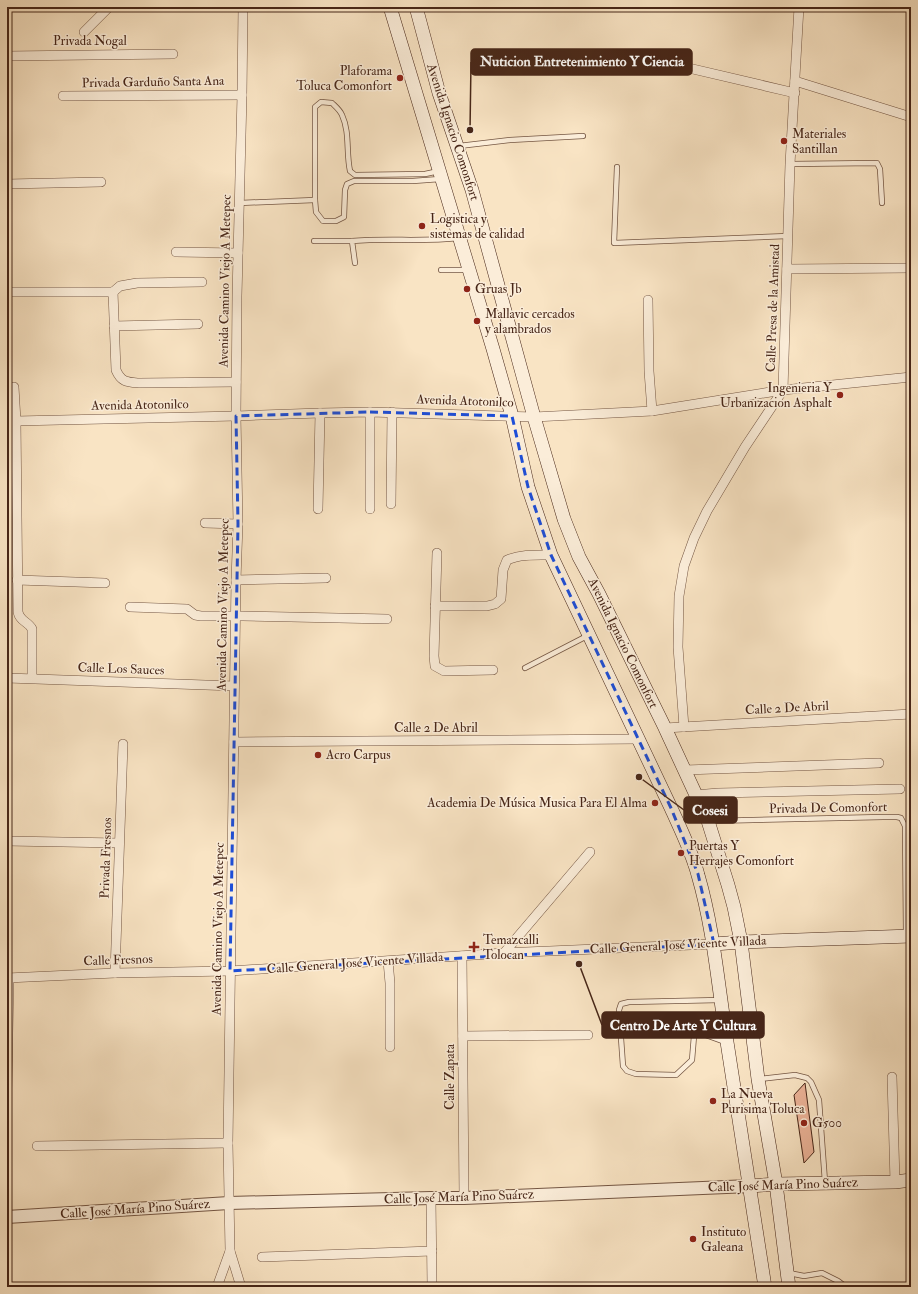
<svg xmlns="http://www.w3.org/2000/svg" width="918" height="1294" font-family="'IM FELL Double Pica',serif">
	<rect width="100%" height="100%" fill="#f9e4c4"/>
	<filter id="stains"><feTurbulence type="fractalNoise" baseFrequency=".005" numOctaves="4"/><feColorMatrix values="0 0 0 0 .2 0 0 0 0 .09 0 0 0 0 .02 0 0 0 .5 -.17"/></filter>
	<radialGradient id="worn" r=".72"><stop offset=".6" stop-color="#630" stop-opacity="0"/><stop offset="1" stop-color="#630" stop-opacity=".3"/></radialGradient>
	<path fill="#ecb398" stroke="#472618" d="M 805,1083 L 814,1152 L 804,1163 L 794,1095 Z"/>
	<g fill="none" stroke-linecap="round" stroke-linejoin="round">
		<defs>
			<g id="service">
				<path d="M 459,146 L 510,140 L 583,136"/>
				<path d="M 790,164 L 877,163 L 880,169 L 882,203"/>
				<path d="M 617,167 L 614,243 L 788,236"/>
				<path d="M 439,171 L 425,174 L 355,175 L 350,171 C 346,153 350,132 342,115 C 340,110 335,106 332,103 L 321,102 L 315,107 L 315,200 L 316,212 L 323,221 L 336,221 L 344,217 L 345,190 L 347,184 L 354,181 L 413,181 L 440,179"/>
				<path d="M 240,203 L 315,200"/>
				<path d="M 314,241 L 352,241"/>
				<path d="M 355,263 L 352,241 C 388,238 423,242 459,238"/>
				<path d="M 441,270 L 468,270"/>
				<path d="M 525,668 L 587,636"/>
				<path d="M 710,821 L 883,817 L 897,817 L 901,818 L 905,826 L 906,934"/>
				<path d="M 720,1000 L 629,1002 L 621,1004 L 619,1010 L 623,1066 L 627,1071 L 636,1074 L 676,1075 L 692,1060 L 694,1036 L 700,1033 L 725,1042"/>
				<path d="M 700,1033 L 721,1011"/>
				<path d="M 760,1079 L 795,1075 L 807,1078 L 811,1082 L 819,1100 L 825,1182"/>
				<path d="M 789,1273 L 804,1276 L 822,1273 L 838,1281 L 846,1287"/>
				<path d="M 880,1287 L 902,1286 L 906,1287"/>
			</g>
			<g id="minor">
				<path d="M 84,32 L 109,7"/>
				<path d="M 633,55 L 795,93"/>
				<path d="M 7,56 L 173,54"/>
				<path d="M 795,81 L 911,117"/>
				<path d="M 63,96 L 242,95"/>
				<path d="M 7,184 L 101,182"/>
				<path d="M 176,252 L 238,253"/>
				<path d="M 787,269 L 911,268"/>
				<path d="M 7,292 L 113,292"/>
				<path d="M 113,292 L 116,370 C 121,382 127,382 139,383 L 236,382"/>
				<path d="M 113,292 L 120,286 L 137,283 L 202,282"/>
				<path d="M 648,300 L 649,371 L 652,411"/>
				<path d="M 114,326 L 198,324"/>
				<path d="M 14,387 L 16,421 L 18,612 C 20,622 28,621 32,629 L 32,678"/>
				<path d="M 370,412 L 370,509"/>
				<path d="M 16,421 L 236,416 L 320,413 L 370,412 L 534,417 L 652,411 L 783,390 L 911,377"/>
				<path d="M 391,504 L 392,412"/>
				<path d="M 318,509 L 320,413"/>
				<path d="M 205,523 L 238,524"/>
				<path d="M 437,553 L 434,656 L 435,666 L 444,671 L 493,670"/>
				<path d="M 17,580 L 105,583"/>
				<path d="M 236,580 L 326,578"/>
				<path d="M 435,606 L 487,606 L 495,604 L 501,599 L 503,570 L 507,560 C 520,554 537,555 551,555"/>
				<path d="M 130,607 L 187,609 L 195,615 L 201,616 L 243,616 L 387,619"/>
				<path d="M 7,678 L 234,686"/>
				<path d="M 684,727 L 678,647 L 679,596 L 684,566 L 694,538 L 707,511 L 745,447 L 783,390 L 790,164 L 799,7"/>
				<path d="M 665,728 L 911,714"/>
				<path d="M 234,742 L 639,739"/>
				<path d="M 685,770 L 879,763"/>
				<path d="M 695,795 L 718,793 L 900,789"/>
				<path d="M 7,841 L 119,843"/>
				<path d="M 504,953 L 590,852"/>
				<path d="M 462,956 L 464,1198"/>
				<path d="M 388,961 L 390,983 L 390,1047"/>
				<path d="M 115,973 L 123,744"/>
				<path d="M 7,978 L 115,973 L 230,971 L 504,953 L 714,944"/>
				<path d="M 463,1036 L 588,1035"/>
				<path d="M 892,1077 L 895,1182"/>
				<path d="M 7,1089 L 9,978"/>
				<path d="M 37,1146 L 228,1143"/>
				<path d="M 431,1198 L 432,1287"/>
				<path d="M 230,1251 L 241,1287"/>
				<path d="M 262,1257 L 432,1251"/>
				<path d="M 217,1287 L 230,1251 L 228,1143 L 236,580 L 238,524 L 236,416 L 237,296 L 242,95 L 243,7"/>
			</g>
			<path id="tertiary" d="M 7,1217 L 229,1203 L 431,1198 L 464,1198 L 750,1186"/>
			<g id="secondary">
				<path d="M 390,7 L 493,349 L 512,416 L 528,487 L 551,555 L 671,808 C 681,830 692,852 698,875 C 714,930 718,986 727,1042 C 739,1124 753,1205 765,1287"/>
				<path d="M 416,7 L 439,93 L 472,190 L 534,417 L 564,519 L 579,557 L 599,594 L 665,728 L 708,821 L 728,885 L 734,907 L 741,942 L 758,1079 L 776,1184 L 789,1287"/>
				<path d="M 714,944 L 741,942 L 911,936"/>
				<path d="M 750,1186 L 776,1184 L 895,1182 L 911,1180"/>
			</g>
		</defs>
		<use href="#service" stroke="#745643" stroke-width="6"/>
		<use href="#minor" stroke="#745643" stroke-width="10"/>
		<use href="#tertiary" stroke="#745643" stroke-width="14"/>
		<use href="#secondary" stroke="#472618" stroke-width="14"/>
		<use href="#service" stroke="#fbedd9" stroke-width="4.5"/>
		<use href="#minor" stroke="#fbedd9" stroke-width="9"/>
		<use href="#tertiary" stroke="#fbedd9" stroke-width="12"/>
		<use href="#secondary" stroke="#fbedd9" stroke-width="13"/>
	</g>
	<path fill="none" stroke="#1d4ed8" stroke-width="3" stroke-dasharray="8 5" stroke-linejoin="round" d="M 370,412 L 512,416 L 528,487 L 551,555 L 671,808 L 698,874 L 714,944 L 230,971 L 238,524 L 236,416 Z"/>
	<g fill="#8f2418" stroke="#fbedd9" stroke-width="1.5">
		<circle cx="400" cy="78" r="4"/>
		<circle cx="784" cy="141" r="4"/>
		<circle cx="422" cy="226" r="4"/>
		<circle cx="467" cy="289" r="4"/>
		<circle cx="477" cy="321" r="4"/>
		<circle cx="840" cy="395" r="4"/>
		<circle cx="318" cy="755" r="4"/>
		<circle cx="655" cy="803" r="4"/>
		<circle cx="681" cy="853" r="4"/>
		<path d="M472 941h4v4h4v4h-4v4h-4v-4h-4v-4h4z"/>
		<circle cx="713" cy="1101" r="4"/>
		<circle cx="804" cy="1123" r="4"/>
		<circle cx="693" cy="1239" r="4"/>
	</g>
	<g text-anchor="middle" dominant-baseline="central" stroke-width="3" stroke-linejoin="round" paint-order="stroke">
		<g font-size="13" fill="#472618" stroke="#fbedd9">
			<text x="90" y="41">Privada Nogal</text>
			<text transform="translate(153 82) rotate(-1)">Privada Garduño Santa Ana</text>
			<text transform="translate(453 132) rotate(72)">Avenida Ignacio Comonfort</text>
			<text transform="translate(225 281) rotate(-89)">Avenida Camino Viejo A Metepec</text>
			<text transform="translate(773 308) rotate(-88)">Calle Presa de la Amistad</text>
			<text transform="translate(465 401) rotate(2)">Avenida Atotonilco</text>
			<text transform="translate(140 405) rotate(-1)">Avenida Atotonilco</text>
			<text transform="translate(223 605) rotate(-89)">Avenida Camino Viejo A Metepec</text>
			<text transform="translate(623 643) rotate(64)">Avenida Ignacio Comonfort</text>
			<text transform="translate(121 669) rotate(2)">Calle Los Sauces</text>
			<text transform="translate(787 708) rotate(-3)">Calle 2 De Abril</text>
			<text x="436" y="728">Calle 2 De Abril</text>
			<text transform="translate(828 808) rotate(-1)">Privada De Comonfort</text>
			<text transform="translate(106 858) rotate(-88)">Privada Fresnos</text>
			<text transform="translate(218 929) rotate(-89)">Avenida Camino Viejo A Metepec</text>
			<text transform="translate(678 945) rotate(-3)">Calle General José Vicente Villada</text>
			<text transform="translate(118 960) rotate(-2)">Calle Fresnos</text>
			<text transform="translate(355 963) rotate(-4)">Calle General José Vicente Villada</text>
			<text transform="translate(450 1077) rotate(-90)">Calle Zapata</text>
			<text transform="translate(783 1185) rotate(-2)">Calle José María Pino Suárez</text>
			<text transform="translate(459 1197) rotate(-2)">Calle José María Pino Suárez</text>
			<text transform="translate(135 1209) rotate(-4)">Calle José María Pino Suárez</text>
		</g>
		<g font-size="13" fill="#472618" stroke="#fbedd9" text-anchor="start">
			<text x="392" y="71" text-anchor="end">Plaforama<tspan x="392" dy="15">Toluca Comonfort</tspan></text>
			<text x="792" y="134">Materiales<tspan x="792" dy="15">Santillan</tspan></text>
			<text x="430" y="219">Logistica y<tspan x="430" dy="15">sistemas de calidad</tspan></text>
			<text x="475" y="289">Gruas Jb</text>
			<text x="485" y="314">Mallavic cercados<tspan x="485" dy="15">y alambrados</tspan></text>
			<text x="832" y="388" text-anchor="end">Ingenieria Y<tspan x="832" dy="15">Urbanizacion Asphalt</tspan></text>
			<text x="326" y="755">Acro Carpus</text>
			<text x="647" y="803" text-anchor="end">Academia De Música Musica Para El Alma</text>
			<text x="689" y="846">Puertas Y<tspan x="689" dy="15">Herrajes Comonfort</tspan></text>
			<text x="483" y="940">Temazcalli<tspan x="483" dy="15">Tolocan</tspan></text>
			<text x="721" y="1094">La Nueva<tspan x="721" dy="15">Purisima Toluca</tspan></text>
			<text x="812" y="1123">G500</text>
			<text x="701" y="1232">Instituto<tspan x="701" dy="15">Galeana</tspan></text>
		</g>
	</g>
	<path fill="none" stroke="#472618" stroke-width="1.5" d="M470 130L471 62M639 777L684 810M579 964L602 1025"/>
	<g fill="#472618" stroke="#fbedd9" stroke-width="1.5">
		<circle cx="470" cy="130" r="4"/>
		<circle cx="639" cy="777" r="4"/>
		<circle cx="579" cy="964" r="4"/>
	</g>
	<g fill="#472618" stroke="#472618" stroke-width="1.5">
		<rect x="471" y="49" width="221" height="26" rx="4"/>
		<rect x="684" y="797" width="53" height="26" rx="4"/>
		<rect x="602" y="1012" width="162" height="26" rx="4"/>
	</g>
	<g font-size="14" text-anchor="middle" font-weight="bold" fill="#fff">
		<text x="582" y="66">Nuticion Entretenimiento Y Ciencia</text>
		<text x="710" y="815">Cosesi</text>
		<text x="683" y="1030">Centro De Arte Y Cultura</text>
	</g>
	<rect width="918" height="1294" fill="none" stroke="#f9e4c4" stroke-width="24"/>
	<rect x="8" y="8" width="902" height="1278" fill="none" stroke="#472618" stroke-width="2"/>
	<rect x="12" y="12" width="894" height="1270" fill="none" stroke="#472618"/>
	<rect width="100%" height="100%" filter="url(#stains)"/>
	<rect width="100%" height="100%" fill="url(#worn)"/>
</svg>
